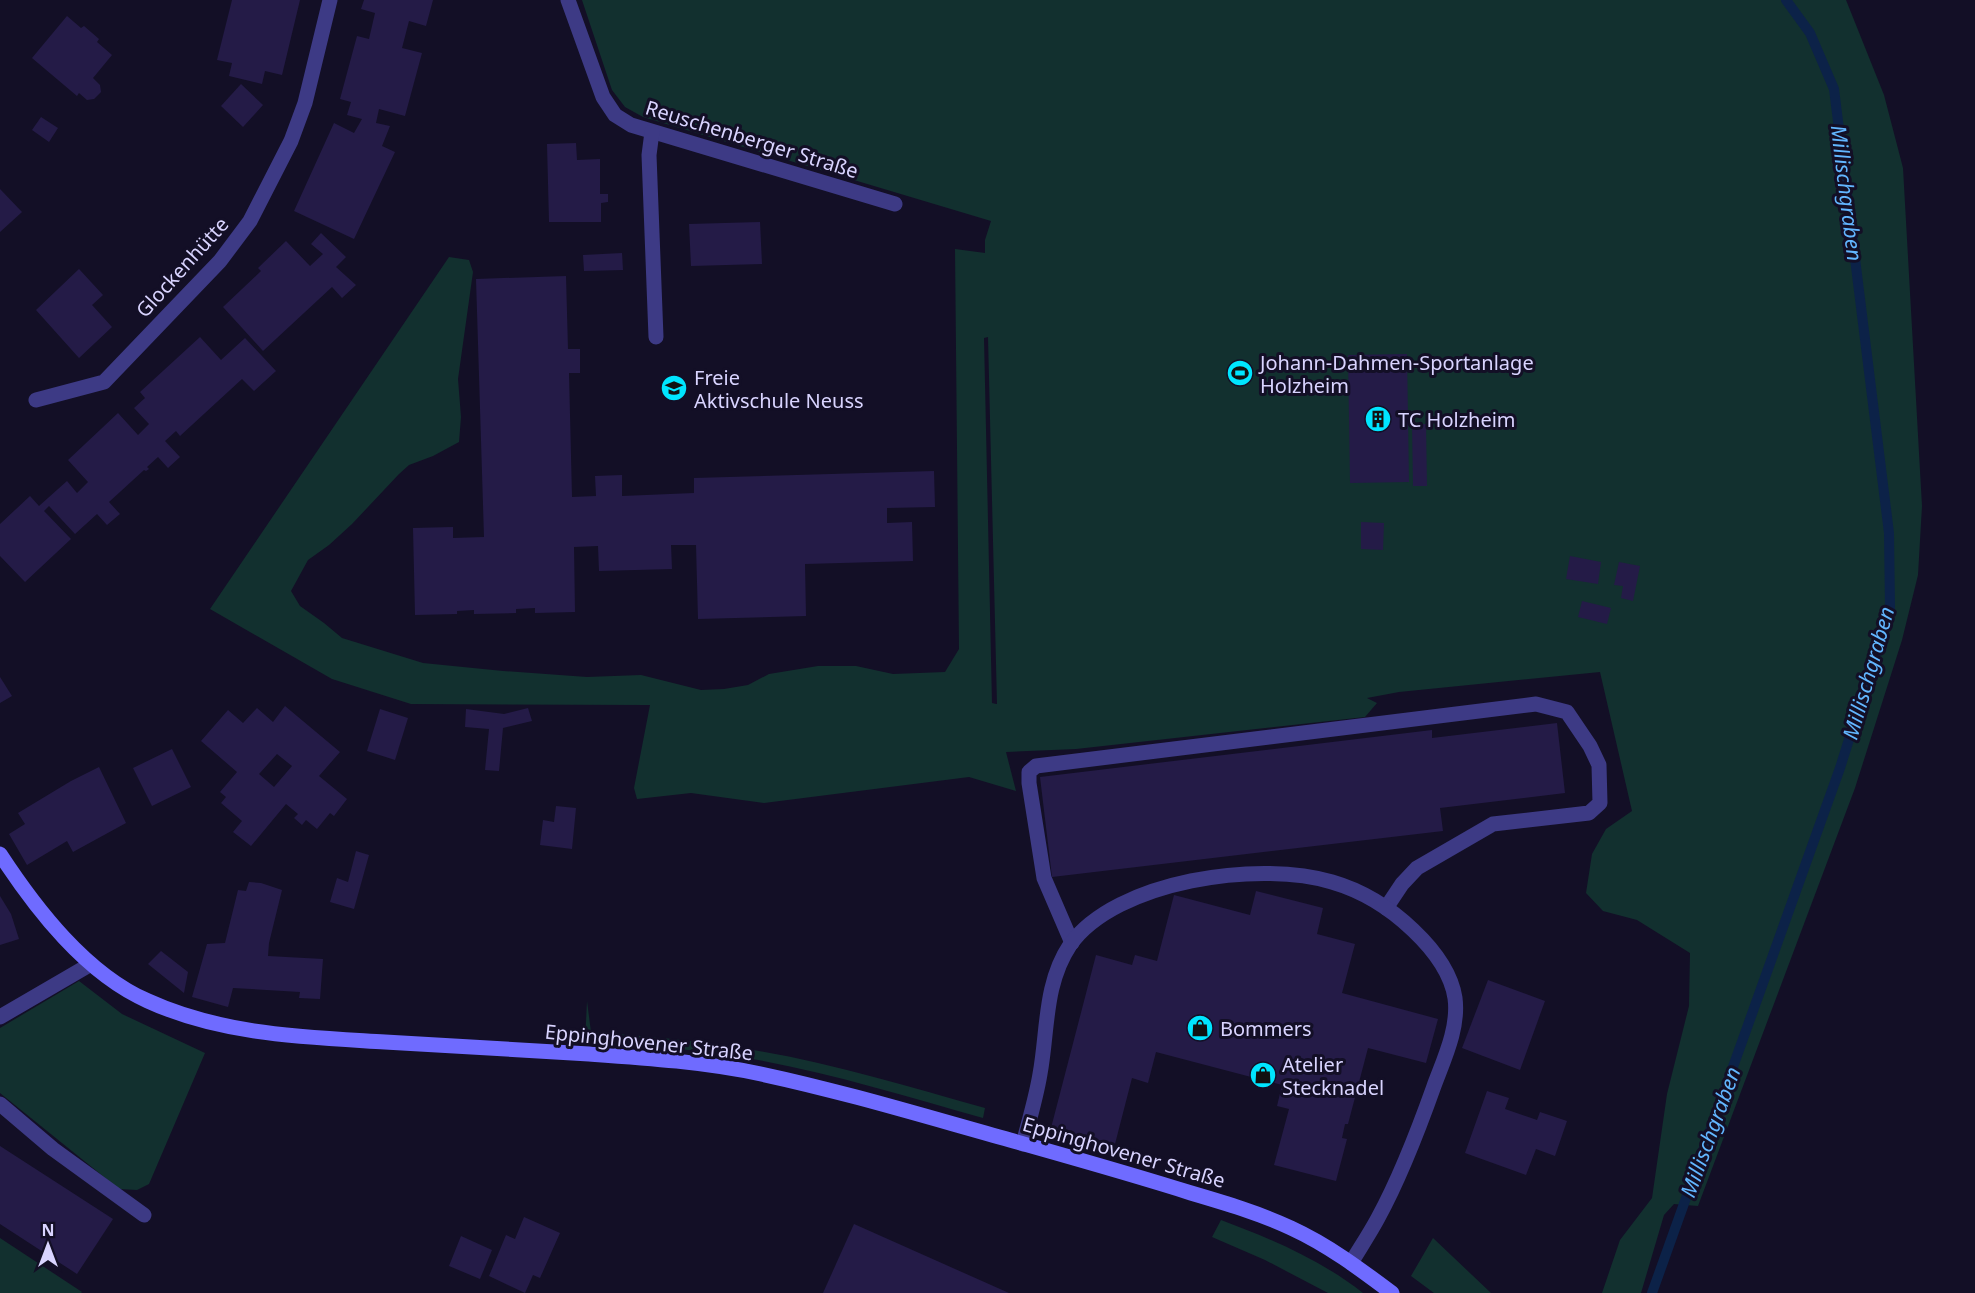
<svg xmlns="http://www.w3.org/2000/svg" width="1975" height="1293" font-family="'Noto Sans',sans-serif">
	<rect width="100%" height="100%" fill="#130f26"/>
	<g fill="#12302f" fill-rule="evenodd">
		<path d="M 582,0 L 1846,0 L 1884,95 L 1903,168 L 1922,506 L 1918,575 L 1902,640 L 1855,788 L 1698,1206 L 1674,1204 L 1664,1215 L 1641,1293 L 1602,1293 L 1620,1240 L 1652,1198 L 1667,1094 L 1689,1006 L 1690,953 L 1637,920 L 1603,911 L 1586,893 L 1592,854 L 1606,829 L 1632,811 L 1600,672 L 1399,692 L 1367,698 L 1377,703 L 1365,717 L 1076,749 L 1006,752 L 1016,791 L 969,777 L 764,803 L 691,793 L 637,799 L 634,788 L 650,705 L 411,704 L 332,679 L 210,609 L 449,257 L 469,260 L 473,272 L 458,379 L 461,417 L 459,442 L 433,456 L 409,465 L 399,474 L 352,524 L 329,545 L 308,560 L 291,591 L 300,606 L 324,623 L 342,638 L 423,663 L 503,671 L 587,677 L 641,675 L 701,690 L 724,689 L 748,685 L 769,674 L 818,666 L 856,666 L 893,674 L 945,672 L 959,649 L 955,249 L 985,253 L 985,240 L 991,221 L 643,117 L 625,107 L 612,90 ZM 988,337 L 997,704 L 996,704 L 992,703 L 984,338 Z"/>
		<path d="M 79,981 L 122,1014 L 205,1053 L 149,1184 L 137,1190 L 119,1189 L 0,1093 L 0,1028 Z"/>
		<path d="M 587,1001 L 591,1032 C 647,1036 703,1041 759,1051 C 835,1064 910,1087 985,1108 L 983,1118 C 908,1097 834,1074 758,1060 C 701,1049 643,1046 585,1043 Z"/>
		<path d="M 1221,1220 C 1272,1239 1321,1260 1363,1293 L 1328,1293 L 1265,1260 L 1212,1237 Z"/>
		<path d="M 0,1238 L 82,1292 L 81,1293 L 0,1293 Z"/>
		<path d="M 1433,1238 L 1491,1293 L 1492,1293 L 1434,1293 L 1411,1276 Z"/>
	</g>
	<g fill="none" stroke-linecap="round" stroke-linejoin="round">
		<path stroke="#0c2248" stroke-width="10" d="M 1652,1293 L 1840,768 L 1890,609 L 1889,533 L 1834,89 L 1810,33 L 1786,0"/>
	</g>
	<g fill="#241b47" fill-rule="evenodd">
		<path d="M 232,0 L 300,0 L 282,75 L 265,71 L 262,84 L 229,76 L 232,63 L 217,60 Z"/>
		<path d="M 364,0 L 433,0 L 426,26 L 409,21 L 402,48 L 422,53 L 405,116 L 379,109 L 376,123 L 390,126 L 382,146 L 395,152 L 354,239 L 294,211 L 334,123 L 354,133 L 362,119 L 347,115 L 351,102 L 340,99 L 357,36 L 369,39 L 375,13 L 361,9 Z"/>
		<path d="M 67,16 L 81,28 L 84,26 L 99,39 L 97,42 L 112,55 L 93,78 L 100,85 L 101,92 L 94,99 L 87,100 L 79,93 L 77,96 L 32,58 Z"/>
		<path d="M 241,84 L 263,105 L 243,127 L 221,106 Z"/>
		<path d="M 41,117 L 58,128 L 49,142 L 32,130 Z"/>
		<path d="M 576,143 L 577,160 L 600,159 L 600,194 L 608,194 L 608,202 L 601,203 L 601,222 L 549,222 L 547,144 Z"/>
		<path d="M 0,189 L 22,212 L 0,232 Z"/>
		<path d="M 760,222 L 762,264 L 691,266 L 689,224 Z"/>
		<path d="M 321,233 L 346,257 L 336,267 L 356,285 L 342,298 L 332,287 L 263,351 L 223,307 L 261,271 L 258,268 L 286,241 L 310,266 L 323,254 L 311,244 Z"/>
		<path d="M 622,253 L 623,270 L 584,271 L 583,255 Z"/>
		<path d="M 79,269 L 103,295 L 92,305 L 112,327 L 79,358 L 36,310 Z"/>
		<path d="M 566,276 L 568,349 L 580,349 L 580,373 L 569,373 L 572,497 L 596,496 L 595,476 L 622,475 L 622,496 L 694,493 L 694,478 L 934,471 L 935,507 L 887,508 L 887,523 L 912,522 L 913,561 L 805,564 L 806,616 L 698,619 L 696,545 L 671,545 L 672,569 L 599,571 L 598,546 L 574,547 L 575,612 L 535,613 L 535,608 L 516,609 L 516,613 L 474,614 L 474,610 L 457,611 L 457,614 L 415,615 L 413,528 L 453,527 L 453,538 L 484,537 L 476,279 Z"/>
		<path d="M 200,337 L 221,360 L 245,338 L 276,371 L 254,391 L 242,379 L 180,436 L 176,431 L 165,441 L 180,457 L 168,468 L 158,457 L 147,467 L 149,469 L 146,471 L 144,470 L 109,502 L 120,514 L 107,525 L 97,514 L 75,534 L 49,506 L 44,511 L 71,539 L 25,582 L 0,556 L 0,524 L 30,496 L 39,506 L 67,481 L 77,493 L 88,482 L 68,460 L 118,413 L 138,435 L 149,424 L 134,408 L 145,398 L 140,392 Z"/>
		<path d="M 1407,354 L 1409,482 L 1350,483 L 1348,355 Z"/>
		<path d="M 1412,424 L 1426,424 L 1427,486 L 1413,486 Z"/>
		<path d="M 1361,522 L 1384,523 L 1383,550 L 1361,549 Z"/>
		<path d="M 1570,556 L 1601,562 L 1598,584 L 1566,579 Z"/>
		<path d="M 1619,562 L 1640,566 L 1633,601 L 1621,598 L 1623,586 L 1614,585 Z"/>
		<path d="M 1582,601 L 1611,608 L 1607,624 L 1578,617 Z"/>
		<path d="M 0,677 L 12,696 L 0,703 Z"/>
		<path d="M 285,706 L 340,752 L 319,776 L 347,799 L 334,816 L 330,813 L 317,829 L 306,820 L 302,825 L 294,818 L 298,814 L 286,804 L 251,846 L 233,832 L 242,821 L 221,803 L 226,797 L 220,792 L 237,772 L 201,741 L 228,710 L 243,723 L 257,708 L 273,722 ZM 277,754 L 292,766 L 274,787 L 259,774 Z"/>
		<path d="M 528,708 L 532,721 L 503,728 L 499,771 L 485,770 L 489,729 L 465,727 L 466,709 L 504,714 Z"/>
		<path d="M 380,709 L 408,718 L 395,760 L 367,751 Z"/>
		<path d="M 1557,723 L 1565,793 L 1440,808 L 1443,831 L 1052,877 L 1040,777 L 1432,730 L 1432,738 Z"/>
		<path d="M 172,749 L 191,787 L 152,806 L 133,768 Z"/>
		<path d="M 99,767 L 126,823 L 73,852 L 67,841 L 27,865 L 9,834 L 25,824 L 18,813 L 71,781 Z"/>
		<path d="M 556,806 L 576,808 L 572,849 L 540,845 L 543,820 L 554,822 Z"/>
		<path d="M 356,851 L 369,855 L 354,909 L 330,902 L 337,878 L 348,882 Z"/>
		<path d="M 249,882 L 261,883 L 282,890 L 269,943 L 268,956 L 323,959 L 320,999 L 299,998 L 300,992 L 233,988 L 228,1007 L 192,997 L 207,944 L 225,943 L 238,890 L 246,891 Z"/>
		<path d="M 1256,891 L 1323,908 L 1317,934 L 1355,944 L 1342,993 L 1438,1019 L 1426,1063 L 1368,1048 L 1348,1124 L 1345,1124 L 1342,1138 L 1347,1139 L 1336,1181 L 1274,1165 L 1289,1109 L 1277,1106 L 1282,1085 L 1156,1052 L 1148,1083 L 1132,1078 L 1115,1144 L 1051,1128 L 1096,955 L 1132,965 L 1135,955 L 1157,961 L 1174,895 L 1250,915 Z"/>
		<path d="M 0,896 L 11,914 L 19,939 L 0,945 Z"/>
		<path d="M 161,951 L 188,972 L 184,993 L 148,964 Z"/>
		<path d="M 1488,980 L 1545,1001 L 1520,1070 L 1462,1048 Z"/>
		<path d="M 1487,1091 L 1509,1098 L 1505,1109 L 1537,1120 L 1540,1112 L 1567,1121 L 1555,1156 L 1536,1149 L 1526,1175 L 1465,1153 Z"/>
		<path d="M 0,1146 L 113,1219 L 77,1274 L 0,1224 Z"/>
		<path d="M 524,1217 L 560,1233 L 540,1278 L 533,1275 L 525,1293 L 489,1276 L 506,1235 L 515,1239 Z"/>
		<path d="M 854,1224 L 1009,1293 L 823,1293 Z"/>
		<path d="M 461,1236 L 492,1250 L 480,1279 L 449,1266 Z"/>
	</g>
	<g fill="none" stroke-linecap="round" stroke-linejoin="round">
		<g stroke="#3d3a85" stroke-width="15">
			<path d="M 568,0 L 603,97 L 615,115 L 631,125 L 895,204"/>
			<path d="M 652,132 L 649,155 L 656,337"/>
			<path d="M 1072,943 L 1044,878 L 1029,783 L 1029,772 L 1036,766 L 1536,704 L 1567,712 L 1590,746 L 1599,765 L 1600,803 L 1589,813 L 1493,824 L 1417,868 L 1402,884 L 1386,908"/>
			<path d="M 1023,1144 C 1029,1121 1036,1098 1040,1074 C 1048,1030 1044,984 1070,945 C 1116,880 1260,860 1332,882 C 1363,891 1390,908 1413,930 C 1432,948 1451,972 1455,998 C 1459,1028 1444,1059 1434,1086 C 1418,1131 1401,1176 1378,1218 C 1370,1233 1360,1248 1351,1263"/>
		</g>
		<g stroke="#3d3a85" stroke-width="15">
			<path d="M 36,400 L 104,382 L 220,261 L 250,221 L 291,141 L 305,103 L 330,0"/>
			<path d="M 0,1017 L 91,964"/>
			<path d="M 0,1104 L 53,1149 L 144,1215"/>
		</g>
		<path stroke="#6f6bff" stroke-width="15" d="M 0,854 C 36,909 86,974 148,1001 C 222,1035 305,1037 385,1042 C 453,1046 521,1050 589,1054 C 646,1058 705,1062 761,1074 C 845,1092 927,1117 1010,1140 C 1070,1157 1131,1174 1191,1193 C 1225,1203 1259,1213 1291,1228 C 1328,1245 1360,1269 1392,1293"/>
	</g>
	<defs>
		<symbol id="stadium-disc" viewBox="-11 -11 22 22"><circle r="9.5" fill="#00e5ff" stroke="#130f26"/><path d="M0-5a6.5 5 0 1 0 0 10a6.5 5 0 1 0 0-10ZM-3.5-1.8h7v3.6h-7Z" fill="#111"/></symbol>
		<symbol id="school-disc" viewBox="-11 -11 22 22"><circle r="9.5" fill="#00e5ff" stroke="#130f26"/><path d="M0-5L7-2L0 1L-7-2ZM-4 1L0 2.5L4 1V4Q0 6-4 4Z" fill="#111"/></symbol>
		<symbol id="building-disc" viewBox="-11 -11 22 22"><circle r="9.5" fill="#00e5ff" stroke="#130f26"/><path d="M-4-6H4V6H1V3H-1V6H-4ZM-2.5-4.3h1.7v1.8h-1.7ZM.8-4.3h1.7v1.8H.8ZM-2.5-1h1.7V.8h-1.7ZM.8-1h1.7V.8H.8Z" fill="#111"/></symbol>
		<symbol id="shop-disc" viewBox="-11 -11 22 22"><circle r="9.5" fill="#00e5ff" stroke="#130f26"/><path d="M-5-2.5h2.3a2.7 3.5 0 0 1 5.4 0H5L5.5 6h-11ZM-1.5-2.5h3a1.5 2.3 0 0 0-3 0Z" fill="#111"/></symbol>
	</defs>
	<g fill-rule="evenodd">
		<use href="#stadium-disc" x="1225" y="358" width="30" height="30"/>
		<use href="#school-disc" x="659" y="373" width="30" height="30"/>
		<use href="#building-disc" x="1363" y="404" width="30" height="30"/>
		<use href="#shop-disc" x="1185" y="1013" width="30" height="30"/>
		<use href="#shop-disc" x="1248" y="1060" width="30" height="30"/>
	</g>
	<g text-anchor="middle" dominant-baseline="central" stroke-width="6" stroke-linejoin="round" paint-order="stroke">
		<g font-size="20" fill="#d9d4ff" stroke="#130f26">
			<text transform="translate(752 139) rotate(17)">Reuschenberger Straße</text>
			<text transform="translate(182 267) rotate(-48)">Glockenhütte</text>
			<text transform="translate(649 1042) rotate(6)">Eppinghovener Straße</text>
			<text transform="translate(1124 1152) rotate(16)">Eppinghovener Straße</text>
		</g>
		<g font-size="20" fill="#d9d4ff" stroke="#130f26" text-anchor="start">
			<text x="1260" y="362">Johann-Dahmen-Sportanlage<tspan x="1260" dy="23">Holzheim</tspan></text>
			<text x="694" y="377">Freie<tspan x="694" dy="23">Aktivschule Neuss</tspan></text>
			<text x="1398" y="419">TC Holzheim</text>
			<text x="1220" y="1028">Bommers</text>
			<text x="1282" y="1064">Atelier<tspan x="1282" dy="23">Stecknadel</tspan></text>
		</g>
		<g font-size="21" font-style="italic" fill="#62b6ff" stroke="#130f26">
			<text transform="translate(1847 193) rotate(83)">Millischgraben</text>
			<text transform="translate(1868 673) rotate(-74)">Millischgraben</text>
			<text transform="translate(1710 1132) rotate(-70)">Millischgraben</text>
		</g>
	</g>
	<g transform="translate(48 1245)" stroke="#130f26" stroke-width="4.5" paint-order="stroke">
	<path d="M0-4.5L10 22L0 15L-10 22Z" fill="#d9d4ff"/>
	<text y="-9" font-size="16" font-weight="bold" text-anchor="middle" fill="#d9d4ff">N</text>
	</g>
</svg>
